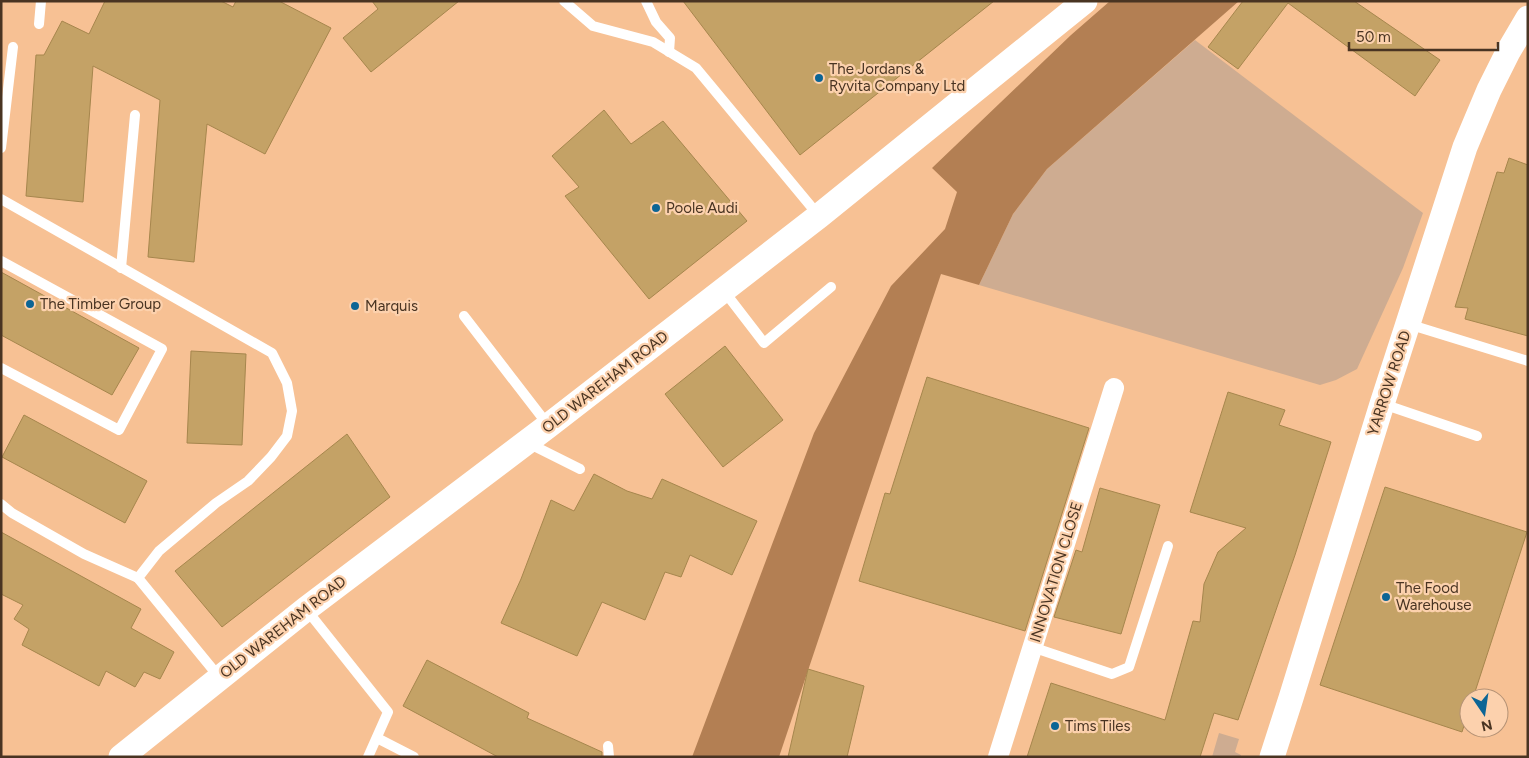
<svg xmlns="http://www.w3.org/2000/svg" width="1529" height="758" font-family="Figtree,sans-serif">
	<rect width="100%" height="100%" fill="#f7c194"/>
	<g fill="#ceac91">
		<path d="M 1195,40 L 1423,213 L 1403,268 L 1357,369 L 1336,380 L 1320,385 L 979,285 L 1013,214 L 1047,169 Z"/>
		<path d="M 1219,733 L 1239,739 L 1235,752 L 1241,755 L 1241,757 L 1212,757 Z"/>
	</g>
	<path fill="#b37f53" d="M 1110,1 L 1239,1 L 1047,169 L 1013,214 L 979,285 L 941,274 L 779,757 L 692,757 L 814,433 L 891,286 L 945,229 L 957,192 L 932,168 L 1071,35 Z"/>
	<g fill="#c4a266" stroke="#a6864d">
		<path d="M 105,1 L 221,1 L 233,7 L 236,1 L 279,1 L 331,28 L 265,154 L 207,124 L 194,262 L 148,257 L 160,100 L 93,66 L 83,202 L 26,196 L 36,55 L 44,55 L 62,21 L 89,34 Z"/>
		<path d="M 372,1 L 459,1 L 371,72 L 343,38 L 378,9 Z"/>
		<path d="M 683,1 L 994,1 L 800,155 Z"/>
		<path d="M 1243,1 L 1354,1 L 1440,60 L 1415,96 L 1288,3 L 1238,69 L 1208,47 Z"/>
		<path d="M 604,110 L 631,144 L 663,121 L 747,221 L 649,299 L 565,196 L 579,187 L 552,156 Z"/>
		<path d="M 1509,158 L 1528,165 L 1528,336 L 1465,319 L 1468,308 L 1455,307 L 1497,172 L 1504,173 Z"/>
		<path d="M 1,272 L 139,348 L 112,395 L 1,335 Z"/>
		<path d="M 725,346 L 783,420 L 723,467 L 665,394 Z"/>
		<path d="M 191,351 L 246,354 L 242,445 L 187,443 Z"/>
		<path d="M 927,377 L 1089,428 L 1025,631 L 859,581 L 885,493 L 890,494 Z"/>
		<path d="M 1228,392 L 1285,410 L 1279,425 L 1331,442 L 1295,555 L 1238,720 L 1214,713 L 1200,757 L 1027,757 L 1051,683 L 1165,720 L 1193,621 L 1200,622 L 1204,584 L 1218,552 L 1246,528 L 1190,512 Z"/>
		<path d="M 24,415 L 147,481 L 125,523 L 2,457 Z"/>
		<path d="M 347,434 L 390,497 L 222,627 L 175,571 Z"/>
		<path d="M 594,474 L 627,491 L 652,499 L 662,479 L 757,521 L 732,575 L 690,555 L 681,577 L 665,572 L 645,620 L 602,602 L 577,656 L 501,623 L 521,579 L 551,500 L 574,511 Z"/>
		<path d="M 1385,487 L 1527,532 L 1473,698 L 1469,698 L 1469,710 L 1462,732 L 1320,685 Z"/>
		<path d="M 1100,488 L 1160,505 L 1121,634 L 1054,617 L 1076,550 L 1082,552 Z"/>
		<path d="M 1,532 L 141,609 L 131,628 L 174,652 L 160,679 L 144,672 L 135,687 L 106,671 L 99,686 L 22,645 L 29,629 L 14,619 L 23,605 L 1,594 Z"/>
		<path d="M 427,660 L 529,713 L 527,718 L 602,752 L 602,757 L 498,757 L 403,706 Z"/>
		<path d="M 808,669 L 864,686 L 847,757 L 788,757 Z"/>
	</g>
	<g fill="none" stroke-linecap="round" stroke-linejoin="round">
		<g stroke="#fff" stroke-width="10">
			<path d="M 564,1 L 593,26 L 653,42 L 696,68 L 819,216"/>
			<path d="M 646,1 L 656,22 L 670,38 L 669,52"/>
			<path d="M 39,24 L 41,1"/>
			<path d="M 1,148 L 13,47"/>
			<path d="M 1,199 L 272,353 L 287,383 L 292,411 L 287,436 L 271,457 L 248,481 L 216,503 L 159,551 L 138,578 L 219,677"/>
			<path d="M 1,261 L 162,349 L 119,430 L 1,368"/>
			<path d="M 121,268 L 135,115"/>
			<path d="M 724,291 L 764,343 L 831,287"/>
			<path d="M 464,316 L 548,425"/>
			<path d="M 1408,324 L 1528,361"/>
			<path d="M 1383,404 L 1477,436"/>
			<path d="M 528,443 L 580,469"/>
			<path d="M 1,504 L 12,513 L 84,554 L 138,578"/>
			<path d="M 306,609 L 388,712 L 368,757"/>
			<path d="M 1032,647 L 1112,674 L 1129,667 L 1168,546"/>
			<path d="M 377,738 L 414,757"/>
			<path d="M 608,746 L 609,757"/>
		</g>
		<path stroke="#fff" stroke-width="20" d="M 998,757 L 1114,388"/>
		<g stroke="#fff" stroke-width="25">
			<path d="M 121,757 L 306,609 L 548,426 L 819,216 L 1085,1"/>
			<path d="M 1272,757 L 1291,698 L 1382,404 L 1465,147 L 1489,90 L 1508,52 L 1528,18"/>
		</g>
	</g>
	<g fill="#0c6595" stroke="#fcd1ad" stroke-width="2">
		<circle cx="819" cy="78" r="5"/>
		<circle cx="656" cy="208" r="5"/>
		<circle cx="30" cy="304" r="5"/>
		<circle cx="355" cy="306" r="5"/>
		<circle cx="1386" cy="597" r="5"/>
		<circle cx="1055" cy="726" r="5"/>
	</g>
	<g text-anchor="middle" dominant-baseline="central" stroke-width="4.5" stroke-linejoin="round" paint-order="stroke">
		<g font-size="15" fill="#493422" stroke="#fcd1ad" text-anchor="start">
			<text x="829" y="69">The Jordans &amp;<tspan x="829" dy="17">Ryvita Company Ltd</tspan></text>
			<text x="666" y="208">Poole Audi</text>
			<text x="40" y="304">The Timber Group</text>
			<text x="365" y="306">Marquis</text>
			<text x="1396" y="588">The Food<tspan x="1396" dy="17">Warehouse</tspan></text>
			<text x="1065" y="726">Tims Tiles</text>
		</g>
		<g font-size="15" fill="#493422" stroke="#fcd1ad">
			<text transform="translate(605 382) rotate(-38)">OLD WAREHAM ROAD</text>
			<text transform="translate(1389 383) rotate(-72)">YARROW ROAD</text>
			<text transform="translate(1056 572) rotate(-73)">INNOVATION CLOSE</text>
			<text transform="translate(283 627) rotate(-38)">OLD WAREHAM ROAD</text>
		</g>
	</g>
	<rect width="1529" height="758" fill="none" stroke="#493422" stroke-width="5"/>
	<g transform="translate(1484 713) rotate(167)"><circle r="24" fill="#fcd1ad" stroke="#b49275"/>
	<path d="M0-4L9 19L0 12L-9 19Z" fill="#0c6595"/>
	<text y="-8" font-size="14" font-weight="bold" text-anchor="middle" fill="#493422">N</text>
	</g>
	<path d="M1349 42v8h149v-8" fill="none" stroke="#493422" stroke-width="2.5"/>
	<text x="1356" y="42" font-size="15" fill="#493422" stroke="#fcd1ad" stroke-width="4" paint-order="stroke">50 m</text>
</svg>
